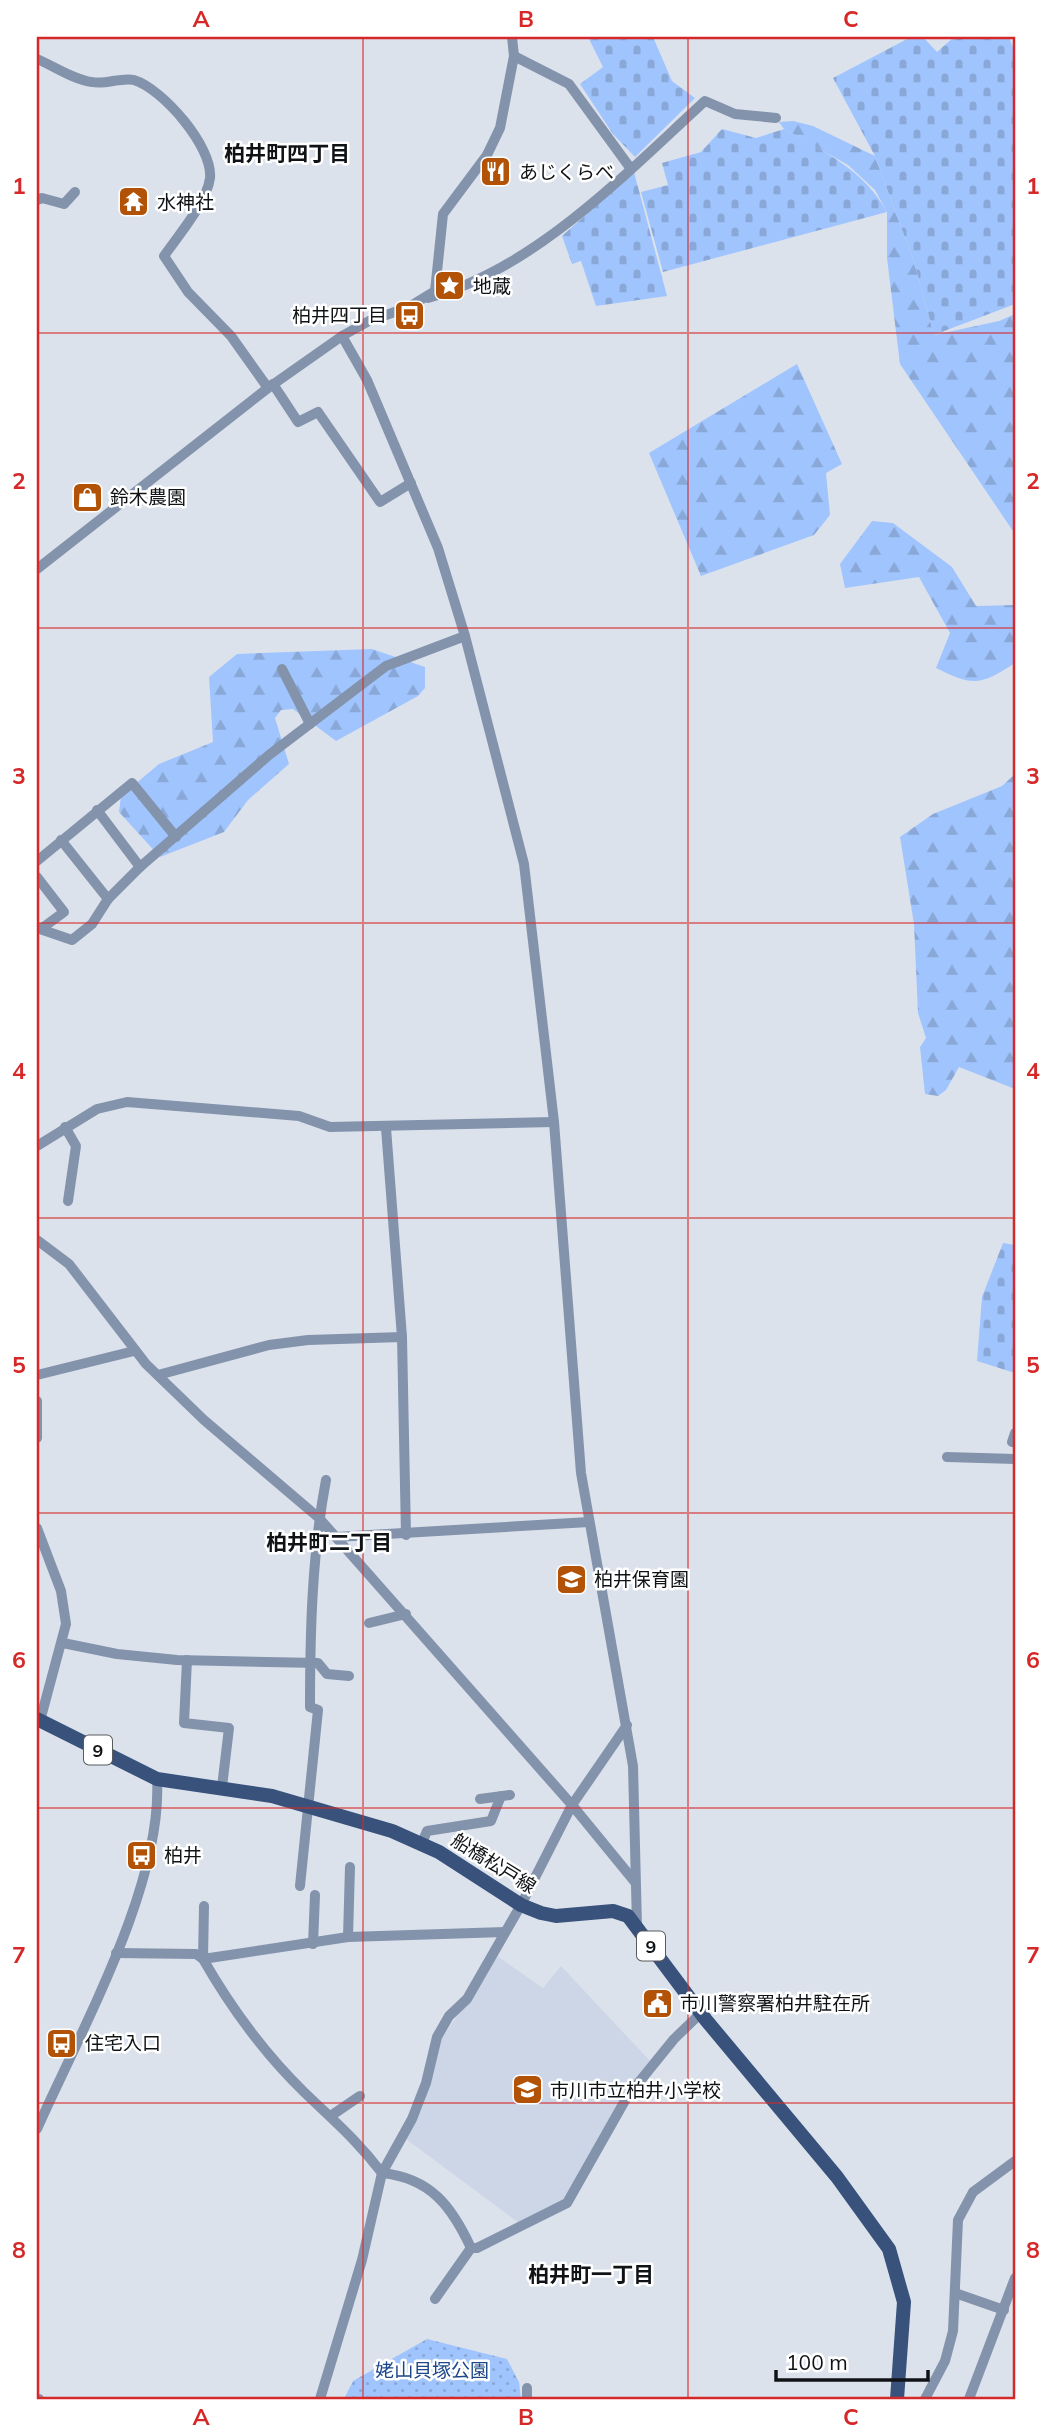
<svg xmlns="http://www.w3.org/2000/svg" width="1052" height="2436" font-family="Mulish,'Noto Sans JP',sans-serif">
	<defs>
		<pattern id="forest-firs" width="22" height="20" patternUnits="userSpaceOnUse" patternTransform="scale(1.75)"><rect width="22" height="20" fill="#a0c4fd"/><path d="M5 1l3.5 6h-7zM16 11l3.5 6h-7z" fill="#89a8d8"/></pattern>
		<pattern id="cemetery-stones" width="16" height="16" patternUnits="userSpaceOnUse" patternTransform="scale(1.75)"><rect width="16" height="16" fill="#a0c4fd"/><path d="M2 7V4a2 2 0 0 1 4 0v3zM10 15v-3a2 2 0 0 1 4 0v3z" fill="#89a8d8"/></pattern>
		<pattern id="park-dots" width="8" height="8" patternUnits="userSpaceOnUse" patternTransform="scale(1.75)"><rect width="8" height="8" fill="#a0c4fd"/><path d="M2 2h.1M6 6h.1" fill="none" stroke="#89a8d8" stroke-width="1.8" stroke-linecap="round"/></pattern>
	</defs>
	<rect width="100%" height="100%" fill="#dce2ec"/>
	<path fill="#ccd6e7" d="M 497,1956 L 543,1988 L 561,1966 L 651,2062 L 563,2202 L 519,2223 L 406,2139 L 439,2043 Z"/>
	<g fill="url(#forest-firs)">
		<path d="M 793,121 L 813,126 L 875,156 L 914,262 L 934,335 L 999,321 L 1015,314 L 1015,534 L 900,364 L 887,258 L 887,212 L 875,190 L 848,165 L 784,129 L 779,122 Z"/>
		<path d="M 797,364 L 842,464 L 826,473 L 830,515 L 814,535 L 701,576 L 649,453 Z"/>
		<path d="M 872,521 L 893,523 L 952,567 L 976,606 L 1015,605 L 1015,663 C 981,685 974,687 936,668 L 950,633 L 919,577 L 845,588 L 840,564 Z"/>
		<path d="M 372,649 L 425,667 L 425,688 L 418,696 L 336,741 L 293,709 L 281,710 L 275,718 L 289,764 L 248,800 L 224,832 L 160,857 L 119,812 L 121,796 L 159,764 L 213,742 L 209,677 L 237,654 Z"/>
		<path d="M 1015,774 L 1015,1089 L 959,1067 L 946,1090 L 938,1096 L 925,1094 L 920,1047 L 926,1038 L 918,1013 L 914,924 L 900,837 L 933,814 L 1002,786 Z"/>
	</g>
	<g fill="url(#cemetery-stones)">
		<path d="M 588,37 L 653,37 L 672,81 L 695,98 L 635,157 L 613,134 L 580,84 L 603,67 Z"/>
		<path d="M 911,37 L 923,37 L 937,52 L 954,37 L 1009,37 L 1015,53 L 1015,304 L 934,335 L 914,262 L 875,156 L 833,78 Z"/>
		<path d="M 722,129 L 756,138 L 784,129 C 825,152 864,170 887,212 L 663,272 L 641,192 L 668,185 L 662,163 L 701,152 Z"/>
		<path d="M 634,172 L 667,296 L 596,306 L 581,261 L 572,264 L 562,236 Z"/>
		<path d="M 1003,1243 L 1015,1245 L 1015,1373 L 977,1361 L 982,1297 Z"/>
	</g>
	<path fill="url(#park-dots)" d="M 427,2339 L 507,2359 L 519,2382 L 521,2399 L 344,2399 L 353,2381 Z"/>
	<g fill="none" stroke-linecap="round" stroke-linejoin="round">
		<g stroke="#8493ac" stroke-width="10">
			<path d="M 514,56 L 569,84 L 631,169"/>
			<path d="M 37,59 C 54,66 74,80 92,82 C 105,85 121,77 134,80 C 163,89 213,147 210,178 C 207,202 178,236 164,256 L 188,292 L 231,336 L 268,388"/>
			<path d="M 37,200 L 42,198 L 64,204 L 75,192"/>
			<path d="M 428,298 C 535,269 625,174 705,101 L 735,114 L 776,118"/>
			<path d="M 342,336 L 367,380 L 438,548 L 465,636 L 524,864 L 554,1122 L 581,1473 L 633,1766 L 637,1926"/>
			<path d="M 273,384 L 298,422 L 318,412 L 380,502 L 411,483"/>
			<path d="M 37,569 L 268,388 L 342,336 L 369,321 L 409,307 L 435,291 L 443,214 L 487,155 L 500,128 L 514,56 L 512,37"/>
			<path d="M 282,669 L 310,724"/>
			<path d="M 97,810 L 140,867"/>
			<path d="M 61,840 L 108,899"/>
			<path d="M 37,861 L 132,783 L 176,837"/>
			<path d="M 37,877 L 64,912 L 41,929"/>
			<path d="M 37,928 L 72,940 L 92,924 L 108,899 L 140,867 L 269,755 L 386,666 L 465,636"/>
			<path d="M 65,1127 L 76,1146 L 68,1201"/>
			<path d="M 386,1128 L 402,1337"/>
			<path d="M 37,1146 L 97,1109 L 127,1102 L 299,1116 L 330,1127 L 554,1122"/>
			<path d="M 37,1240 L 69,1264 L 146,1364 L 204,1420 L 319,1518 L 572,1805 L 635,1882"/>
			<path d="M 37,1375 L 134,1351"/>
			<path d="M 158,1375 L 269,1345 L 308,1340 L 402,1337 L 406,1535"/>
			<path d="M 37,1401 L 37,1438"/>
			<path d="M 1012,1442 L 1015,1433"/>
			<path d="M 947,1457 L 1015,1459"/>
			<path d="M 37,1528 L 61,1591 L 66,1624 L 40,1721"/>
			<path d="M 336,1537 L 589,1522"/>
			<path d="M 369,1623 L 406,1614"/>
			<path d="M 63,1643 L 117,1654 L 177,1660 L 318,1663 L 327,1674 L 349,1676"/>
			<path d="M 187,1660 L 184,1723 L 229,1728 L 222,1787"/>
			<path d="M 480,1799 L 510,1795"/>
			<path d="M 422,1843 L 427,1831 L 491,1821 L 501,1796"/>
			<path d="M 300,1886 L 318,1710 L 310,1707 C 310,1632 312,1554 326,1480"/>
			<path d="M 204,1906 L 203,1959 L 348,1937 L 505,1932"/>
			<path d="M 348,1937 L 350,1867"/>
			<path d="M 313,1944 L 315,1895"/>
			<path d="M 116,1953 L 196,1954 L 203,1959 C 230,2006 264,2053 304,2092 C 334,2121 356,2139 382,2173 C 431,2178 452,2207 471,2248"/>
			<path d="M 332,2115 L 360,2096"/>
			<path d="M 37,2129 C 80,2032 163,1885 157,1779"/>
			<path d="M 955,2293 L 1004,2310"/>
			<path d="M 435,2299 L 471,2248 L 477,2248 L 567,2203 L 627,2097 L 674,2039 L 701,2013"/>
			<path d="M 527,2388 L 527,2399"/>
			<path d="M 37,2399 L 39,2399"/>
			<path d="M 320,2399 L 362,2260 L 382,2173 L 412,2119 L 426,2083 L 437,2037 L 449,2016 L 467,1999 L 521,1905 L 572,1805 L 627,1725"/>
			<path d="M 925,2399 L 945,2361 L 953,2331 L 958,2220 L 973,2192 L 1015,2161"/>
			<path d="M 969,2399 L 1015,2278"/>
		</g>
		<path stroke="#38527c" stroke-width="14" d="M 37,1719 L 157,1779 L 272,1796 L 392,1831 L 439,1852 L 521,1905 L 541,1913 L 556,1916 L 613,1911 L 628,1916 L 706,2020 L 837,2177 L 889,2249 L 904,2302 L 897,2399"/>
	</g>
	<path fill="none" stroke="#d62828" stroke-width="2" stroke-opacity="0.55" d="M 363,37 L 363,2399M 688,37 L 688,2399M 37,333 L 1015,333M 37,628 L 1015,628M 37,923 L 1015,923M 37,1218 L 1015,1218M 37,1513 L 1015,1513M 37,1808 L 1015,1808M 37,2103 L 1015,2103"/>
	<defs>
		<symbol id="restaurant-square" viewBox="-11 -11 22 22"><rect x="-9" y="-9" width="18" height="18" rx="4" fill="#b15207" stroke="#fff"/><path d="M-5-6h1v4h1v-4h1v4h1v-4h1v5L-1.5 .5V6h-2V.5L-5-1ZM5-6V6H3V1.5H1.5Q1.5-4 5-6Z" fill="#fff"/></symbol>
		<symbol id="temple-square" viewBox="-11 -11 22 22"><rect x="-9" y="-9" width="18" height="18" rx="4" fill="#b15207" stroke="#fff"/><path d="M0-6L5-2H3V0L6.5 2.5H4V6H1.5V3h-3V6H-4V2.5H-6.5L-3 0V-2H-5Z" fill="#fff"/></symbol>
		<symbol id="sight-square" viewBox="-11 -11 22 22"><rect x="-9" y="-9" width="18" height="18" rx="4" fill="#b15207" stroke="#fff"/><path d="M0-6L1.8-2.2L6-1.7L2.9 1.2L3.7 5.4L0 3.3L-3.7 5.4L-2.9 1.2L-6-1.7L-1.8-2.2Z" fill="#fff"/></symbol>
		<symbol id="bus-square" viewBox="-11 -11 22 22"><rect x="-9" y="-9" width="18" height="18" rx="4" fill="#b15207" stroke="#fff"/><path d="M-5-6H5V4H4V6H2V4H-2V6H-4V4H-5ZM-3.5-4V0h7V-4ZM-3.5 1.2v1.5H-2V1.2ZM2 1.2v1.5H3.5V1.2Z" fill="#fff"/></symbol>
		<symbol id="shop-square" viewBox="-11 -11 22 22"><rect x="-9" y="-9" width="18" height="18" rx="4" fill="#b15207" stroke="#fff"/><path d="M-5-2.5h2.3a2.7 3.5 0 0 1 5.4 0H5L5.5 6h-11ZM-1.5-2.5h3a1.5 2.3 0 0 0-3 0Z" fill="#fff"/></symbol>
		<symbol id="school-square" viewBox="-11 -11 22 22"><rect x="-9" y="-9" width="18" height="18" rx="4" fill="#b15207" stroke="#fff"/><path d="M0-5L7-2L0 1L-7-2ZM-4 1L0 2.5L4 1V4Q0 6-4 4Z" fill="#fff"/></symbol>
		<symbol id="civic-square" viewBox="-11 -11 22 22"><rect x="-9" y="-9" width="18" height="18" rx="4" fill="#b15207" stroke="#fff"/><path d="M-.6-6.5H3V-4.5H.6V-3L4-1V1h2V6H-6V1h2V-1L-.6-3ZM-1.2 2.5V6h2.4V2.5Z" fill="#fff"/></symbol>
	</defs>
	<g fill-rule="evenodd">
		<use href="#restaurant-square" x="478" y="154" width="35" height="35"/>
		<use href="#temple-square" x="116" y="184" width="35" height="35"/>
		<use href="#sight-square" x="432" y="268" width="35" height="35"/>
		<use href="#bus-square" x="392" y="298" width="35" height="35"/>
		<use href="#shop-square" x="70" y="480" width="35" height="35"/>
		<use href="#school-square" x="554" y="1562" width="35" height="35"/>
		<use href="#bus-square" x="124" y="1838" width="35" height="35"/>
		<use href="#civic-square" x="640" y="1986" width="35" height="35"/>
		<use href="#bus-square" x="44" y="2026" width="35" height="35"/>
		<use href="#school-square" x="510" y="2072" width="35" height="35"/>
	</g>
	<g text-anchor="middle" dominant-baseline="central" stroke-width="5" stroke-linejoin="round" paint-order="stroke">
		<g fill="#fff" stroke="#585a5c" stroke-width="2">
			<rect x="84" y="1735.5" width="28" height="29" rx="5"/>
			<rect x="637" y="1931.5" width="28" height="29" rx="5"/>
		</g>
		<g font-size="18" font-weight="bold" fill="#101316">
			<text x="98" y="1750">9</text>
			<text x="651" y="1946">9</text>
		</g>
		<g font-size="19" fill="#101316" stroke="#fff" text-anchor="start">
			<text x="519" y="172">あじくらべ</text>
			<text x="157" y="202">水神社</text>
			<text x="473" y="286">地蔵</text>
			<text x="387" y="315" text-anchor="end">柏井四丁目</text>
			<text x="110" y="497">鈴木農園</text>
			<text x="594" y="1579">柏井保育園</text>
			<text x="164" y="1855">柏井</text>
			<text x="680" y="2003">市川警察署柏井駐在所</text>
			<text x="85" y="2043">住宅入口</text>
			<text x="550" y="2090">市川市立柏井小学校</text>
		</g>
		<g font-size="19" fill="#101316" stroke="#fff">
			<text transform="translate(494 1863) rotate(32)">船橋松戸線</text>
		</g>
		<g font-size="19" fill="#1d478a" stroke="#fff">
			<text x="432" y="2370">姥山貝塚公園</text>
		</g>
		<g font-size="21" font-weight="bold" fill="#101316" stroke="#fff">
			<text x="287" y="153">柏井町四丁目</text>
			<text x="329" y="1542">柏井町二丁目</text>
			<text x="591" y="2274">柏井町一丁目</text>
		</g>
	</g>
	<rect width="1052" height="2436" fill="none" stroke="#ffffff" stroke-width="77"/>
	<path d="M776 2370v10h152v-10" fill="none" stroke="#101316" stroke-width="3.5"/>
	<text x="786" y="2370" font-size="21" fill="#101316" stroke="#ffffff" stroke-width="5" paint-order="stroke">100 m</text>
	<rect x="38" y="38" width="976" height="2360" fill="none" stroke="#d62828" stroke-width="2.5"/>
	<g font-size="23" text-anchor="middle" font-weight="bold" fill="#d62828">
		<text x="201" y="27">A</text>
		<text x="526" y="27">B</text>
		<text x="851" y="27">C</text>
		<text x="19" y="194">1</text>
		<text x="1033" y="194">1</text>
		<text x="19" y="489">2</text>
		<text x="1033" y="489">2</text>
		<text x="19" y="784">3</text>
		<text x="1033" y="784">3</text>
		<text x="19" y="1079">4</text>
		<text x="1033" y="1079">4</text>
		<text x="19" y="1373">5</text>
		<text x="1033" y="1373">5</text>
		<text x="19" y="1668">6</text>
		<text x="1033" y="1668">6</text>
		<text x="19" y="1963">7</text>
		<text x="1033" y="1963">7</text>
		<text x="19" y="2258">8</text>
		<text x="1033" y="2258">8</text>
		<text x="201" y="2425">A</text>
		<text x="526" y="2425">B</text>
		<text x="851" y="2425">C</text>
	</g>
</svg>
